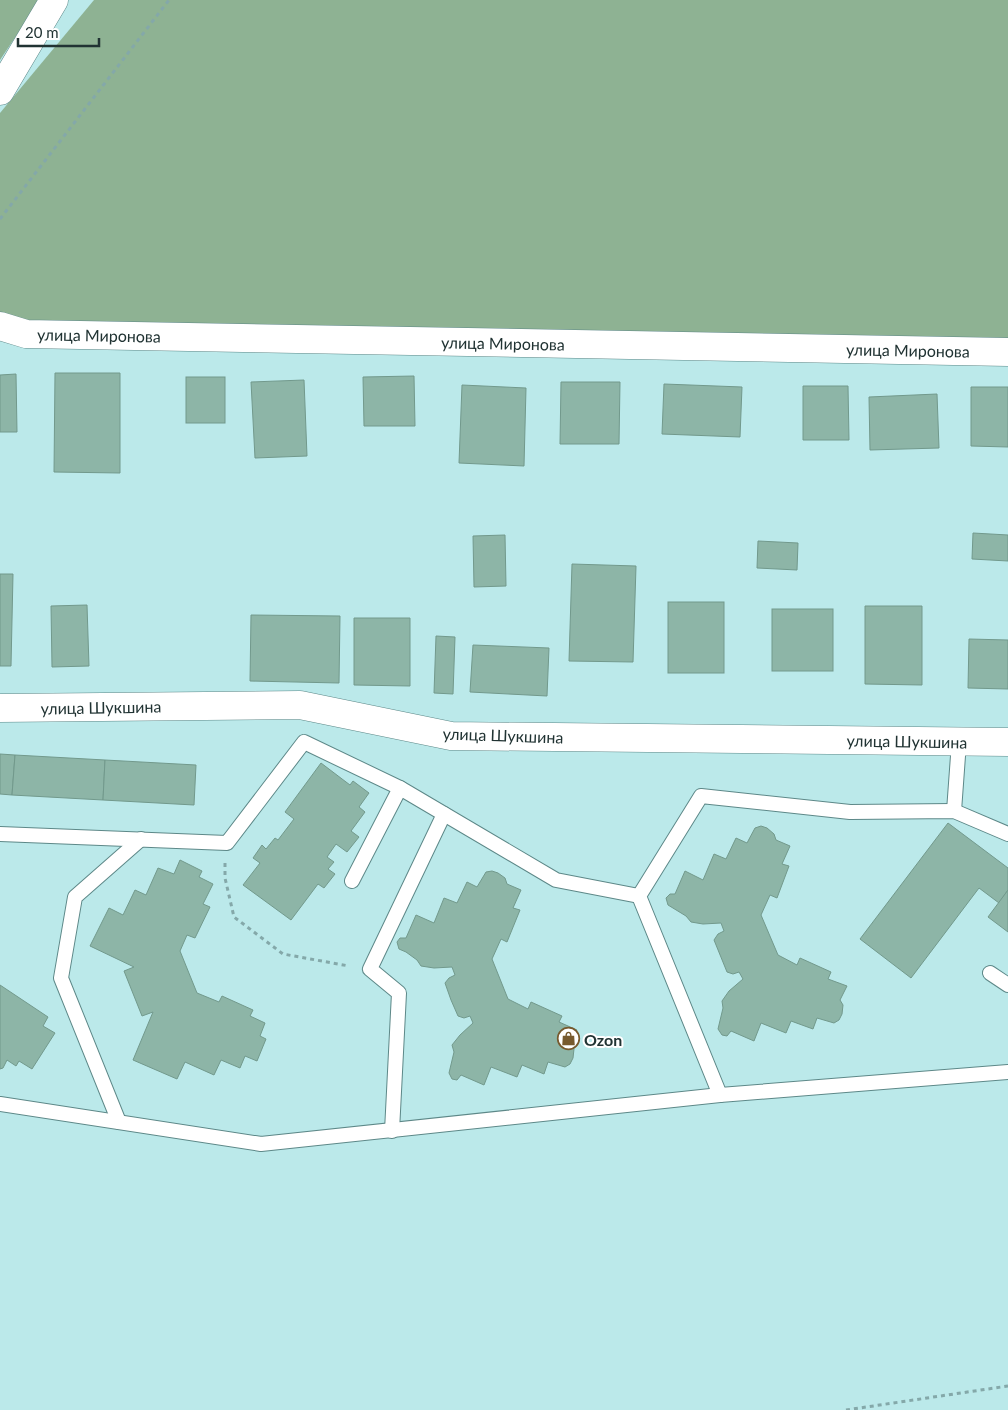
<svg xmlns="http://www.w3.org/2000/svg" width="1008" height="1410" font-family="Lato,sans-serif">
	<rect width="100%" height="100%" fill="#bbe9ea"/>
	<g fill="#8eb293">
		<path d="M 0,0 L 40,0 L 0,60 Z"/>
		<path d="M 94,0 L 1008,0 L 1008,352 L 0,326 L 0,113 Z"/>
	</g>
	<g fill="#8db5a7" stroke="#72998c">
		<path d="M 55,373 L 120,373 L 120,473 L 54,472 Z"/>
		<path d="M 16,374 L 17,432 L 0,432 L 0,375 Z"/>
		<path d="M 414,376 L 415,426 L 364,426 L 363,377 Z"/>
		<rect x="186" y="377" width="39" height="46"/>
		<path d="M 304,380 L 307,456 L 255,458 L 251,382 Z"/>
		<path d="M 561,382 L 620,382 L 619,444 L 560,444 Z"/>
		<path d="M 664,384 L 742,387 L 740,437 L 662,434 Z"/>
		<path d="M 462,385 L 526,388 L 524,466 L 459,463 Z"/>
		<path d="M 803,386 L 848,386 L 849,440 L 803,440 Z"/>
		<path d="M 971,387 L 1008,387 L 1008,447 L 971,446 Z"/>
		<path d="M 937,394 L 939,448 L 870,450 L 869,397 Z"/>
		<path d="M 973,533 L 1008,535 L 1008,561 L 972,559 Z"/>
		<path d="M 505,535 L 506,586 L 474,587 L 473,536 Z"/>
		<path d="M 758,541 L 798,543 L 797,570 L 757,568 Z"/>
		<path d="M 572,564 L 636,566 L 633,662 L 569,661 Z"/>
		<path d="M 0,574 L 13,574 L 11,666 L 0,666 Z"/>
		<rect x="668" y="602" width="56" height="71"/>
		<path d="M 87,605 L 89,666 L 52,667 L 51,606 Z"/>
		<path d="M 865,606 L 922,606 L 922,685 L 865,684 Z"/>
		<rect x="772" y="609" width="61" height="62"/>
		<path d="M 251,615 L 340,616 L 339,683 L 250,681 Z"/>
		<path d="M 354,618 L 410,618 L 410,686 L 354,685 Z"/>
		<path d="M 436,636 L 455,637 L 453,694 L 434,693 Z"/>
		<path d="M 969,639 L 1008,640 L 1008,689 L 968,688 Z"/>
		<path d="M 473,645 L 549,648 L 547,696 L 470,692 Z"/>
		<path d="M 0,754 L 15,755 L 12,795 L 0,794 Z"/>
		<path d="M 15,755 L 105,760 L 103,800 L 12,795 Z"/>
		<path d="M 105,760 L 196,765 L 194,805 L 103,800 Z"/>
		<path d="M 321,763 L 350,785 L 353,781 L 369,793 L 359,807 L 365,812 L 351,831 L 359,837 L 347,852 L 336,844 L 327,857 L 334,862 L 328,869 L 335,874 L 324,888 L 318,884 L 291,920 L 243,885 L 260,863 L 253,858 L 262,845 L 266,849 L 275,838 L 278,840 L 294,819 L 285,812 Z"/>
		<path d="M 948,823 L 1008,868 L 1008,890 L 999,903 L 979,888 L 911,978 L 860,939 Z"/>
		<path d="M 761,826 L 767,828 L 774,834 L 776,840 L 790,846 L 782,864 L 789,866 L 777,898 L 770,895 L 761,915 L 778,955 L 797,965 L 800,958 L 831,972 L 828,979 L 847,986 L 840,1000 L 843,1005 L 842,1014 L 839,1020 L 834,1023 L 817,1018 L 813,1029 L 791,1021 L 786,1033 L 761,1023 L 754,1041 L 731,1031 L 727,1036 L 722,1035 L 718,1029 L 723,1008 L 722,1001 L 729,991 L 743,979 L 739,972 L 733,974 L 727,972 L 714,940 L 718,934 L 724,931 L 721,923 L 703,924 L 691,922 L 686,916 L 668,905 L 666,898 L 670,894 L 675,894 L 685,871 L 703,880 L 714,854 L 726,859 L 736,838 L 747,843 L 755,828 Z"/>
		<path d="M 180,860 L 202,871 L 199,877 L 213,884 L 203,904 L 210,907 L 195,938 L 187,935 L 180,951 L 197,993 L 219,1002 L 222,996 L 253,1010 L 250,1016 L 265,1023 L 260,1036 L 266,1039 L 257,1061 L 245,1056 L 240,1068 L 221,1060 L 214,1075 L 185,1062 L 177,1079 L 133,1060 L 153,1012 L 142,1016 L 124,971 L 134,967 L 90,946 L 109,908 L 123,915 L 135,890 L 146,895 L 158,868 L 174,874 Z"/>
		<path d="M 492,871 L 498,873 L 505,878 L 507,884 L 521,890 L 513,908 L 520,910 L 507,942 L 501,939 L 492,959 L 508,999 L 528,1009 L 531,1002 L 562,1016 L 559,1022 L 577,1030 L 571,1043 L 574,1049 L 573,1058 L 570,1064 L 565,1067 L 548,1062 L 544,1074 L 522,1065 L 517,1077 L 491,1067 L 484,1085 L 461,1075 L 457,1080 L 452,1079 L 449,1073 L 454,1052 L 452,1045 L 460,1035 L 473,1023 L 470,1016 L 464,1018 L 458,1016 L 451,1000 L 445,983 L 449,978 L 455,975 L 452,967 L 434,968 L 421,966 L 417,960 L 406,952 L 399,949 L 397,942 L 400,938 L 406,938 L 416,915 L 434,923 L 444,898 L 457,903 L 467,882 L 477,887 L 486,872 Z"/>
		<path d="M 1008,890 L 1008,932 L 988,917 Z"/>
		<path d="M 0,985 L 48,1017 L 43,1026 L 55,1033 L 32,1069 L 19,1061 L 16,1066 L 7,1060 L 3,1068 L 0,1069 Z"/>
	</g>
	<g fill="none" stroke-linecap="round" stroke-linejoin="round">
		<defs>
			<g id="lane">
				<path d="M 400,788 L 556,880 L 639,896"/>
				<path d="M 954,811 L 959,742"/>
				<path d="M 0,834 L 227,843 L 304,742 L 400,788 L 352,881"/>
				<path d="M 990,973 L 1008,985"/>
				<path d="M 720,1095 L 639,896 L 701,796 L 850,812 L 954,811 L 1008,834"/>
				<path d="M 0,1104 L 261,1144 L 720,1095 L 1008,1072"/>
				<path d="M 119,1122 L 61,978 L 75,897 L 141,839"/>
				<path d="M 392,1131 L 399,993 L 370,969 L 444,814"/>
			</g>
			<g id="street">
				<path d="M 0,326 L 26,334 L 1008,352"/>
				<path d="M 0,708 L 300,705 L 451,736 L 1008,742"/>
			</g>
			<path id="secondary" d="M 0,91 L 54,0"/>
		</defs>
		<use href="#lane" stroke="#5d8888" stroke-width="16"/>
		<use href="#street" stroke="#5d8888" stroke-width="29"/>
		<use href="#secondary" stroke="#5d8888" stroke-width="29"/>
		<g stroke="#84a8a9" stroke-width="3" stroke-dasharray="4 4" stroke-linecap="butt">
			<path d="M 0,219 L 169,0"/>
			<path d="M 225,863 L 225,878 L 234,917 L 283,954 L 349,966"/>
			<path d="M 846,1410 L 1008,1386"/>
		</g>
		<use href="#lane" stroke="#fff" stroke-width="14"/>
		<use href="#street" stroke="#fff" stroke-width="28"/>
		<use href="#secondary" stroke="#fff" stroke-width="28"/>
	</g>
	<defs>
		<symbol id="shop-ring" viewBox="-11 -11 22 22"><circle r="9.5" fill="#fff" stroke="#775a2e" stroke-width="1.5"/><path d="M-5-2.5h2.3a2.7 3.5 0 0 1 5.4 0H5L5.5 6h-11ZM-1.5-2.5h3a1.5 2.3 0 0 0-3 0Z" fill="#775a2e"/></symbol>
	</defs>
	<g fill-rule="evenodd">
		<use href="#shop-ring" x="556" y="1026" width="25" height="25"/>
	</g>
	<g text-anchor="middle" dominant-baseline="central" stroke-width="4" stroke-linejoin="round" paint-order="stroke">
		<g font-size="16" fill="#213333" stroke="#fff">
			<text transform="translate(99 335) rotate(1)">улица Миронова</text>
			<text transform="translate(503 343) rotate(1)">улица Миронова</text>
			<text transform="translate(908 350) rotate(1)">улица Миронова</text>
			<text transform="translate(101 707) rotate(-1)">улица Шукшина</text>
			<text transform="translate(503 735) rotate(2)">улица Шукшина</text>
			<text transform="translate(907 741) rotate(1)">улица Шукшина</text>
		</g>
		<g font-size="16" font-weight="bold" fill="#213333" stroke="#fff" text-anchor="start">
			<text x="584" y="1039">Ozon</text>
		</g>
	</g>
	<path d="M18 38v8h81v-8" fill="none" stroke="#213333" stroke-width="2.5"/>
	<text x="25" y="38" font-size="15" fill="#213333" stroke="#ffffff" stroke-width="4" paint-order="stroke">20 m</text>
</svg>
